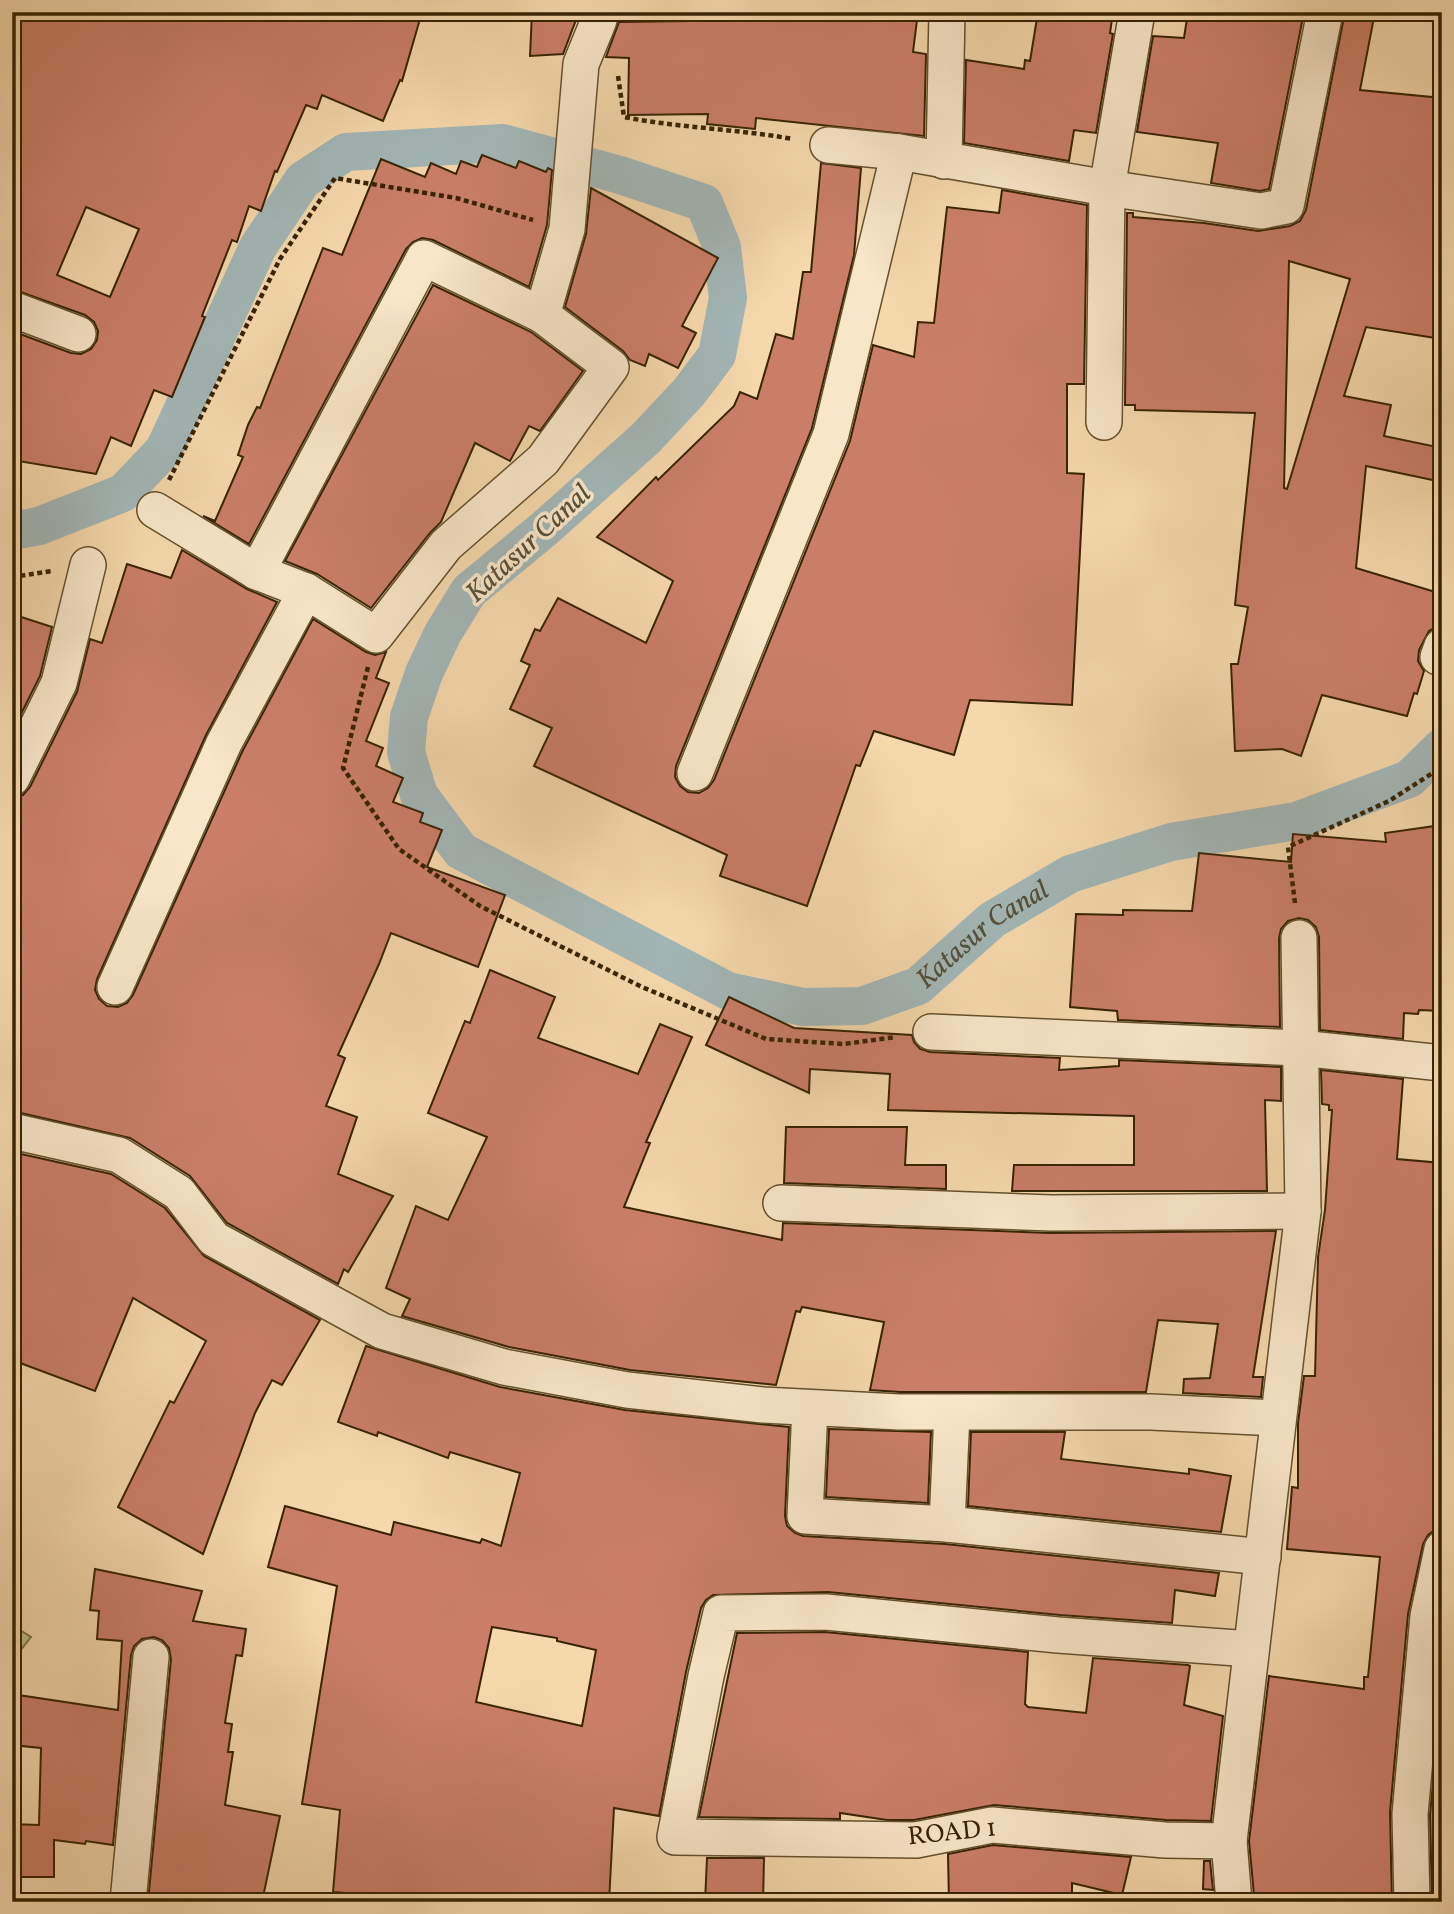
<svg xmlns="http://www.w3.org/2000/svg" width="1454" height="1914" font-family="Vollkorn,serif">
	<rect width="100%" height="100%" fill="#f5d8ac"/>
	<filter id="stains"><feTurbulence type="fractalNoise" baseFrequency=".00286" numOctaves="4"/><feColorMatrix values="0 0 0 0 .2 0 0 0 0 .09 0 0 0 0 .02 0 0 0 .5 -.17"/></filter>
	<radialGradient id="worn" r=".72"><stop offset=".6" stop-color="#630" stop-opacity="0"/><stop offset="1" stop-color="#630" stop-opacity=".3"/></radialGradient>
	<path fill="#bfbe87" stroke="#7b7045" stroke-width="2" d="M 12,1625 L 31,1637 L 12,1661 Z"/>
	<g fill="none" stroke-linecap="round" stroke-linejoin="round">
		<path stroke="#a2b6b6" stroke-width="38" id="s1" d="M 12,531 L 39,526 L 123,493 L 164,450 L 258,247 L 303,180 L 346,152 L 503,143 L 620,175 L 704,203 L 722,247 L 728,298 L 717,355 L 689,392 L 646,438 L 544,529 L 469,591 L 443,633 L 424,673 L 409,717 L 406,752 L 419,795 L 461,851 L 728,991 L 803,1007 L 862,1006 L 918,986 L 992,920 L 1070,874 L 1171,842 L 1296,821 L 1409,779 L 1442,747"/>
	</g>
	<g fill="#ca7e68" stroke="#372303" stroke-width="2" fill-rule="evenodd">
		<path d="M 12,12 L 422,12 L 402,81 L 400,80 L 383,121 L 322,95 L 317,109 L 306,105 L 277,172 L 275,171 L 261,211 L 249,206 L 237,242 L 232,240 L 202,316 L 205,317 L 172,397 L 154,390 L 131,446 L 111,437 L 96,474 L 12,460 L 12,331 L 71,353 L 81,354 L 91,349 L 97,340 L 98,331 L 94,322 L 85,315 L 12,289 ZM 86,207 L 139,229 L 110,297 L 57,275 Z"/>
		<path d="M 532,12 L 579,12 L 563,54 L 530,56 Z"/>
		<path d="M 770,12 L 825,16 L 825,12 L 918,12 L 913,52 L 926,54 L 924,136 L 756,118 L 755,129 L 707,124 L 708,114 L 628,115 L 629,58 L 606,57 L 619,22 L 689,21 L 769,15 Z"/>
		<path d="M 1038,12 L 1113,12 L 1110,33 L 1113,34 L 1096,133 L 1074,130 L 1069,161 L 964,143 L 966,60 L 1024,69 L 1025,60 L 1030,61 Z"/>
		<path d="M 1188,12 L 1304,12 L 1269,189 L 1260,191 L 1211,183 L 1218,143 L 1137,132 L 1153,36 L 1184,38 Z"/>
		<path d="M 1345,12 L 1375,12 L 1360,90 L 1442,98 L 1442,339 L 1366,327 L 1344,396 L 1391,405 L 1384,436 L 1442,448 L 1442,482 L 1366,466 L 1356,568 L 1442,594 L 1442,610 L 1437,627 L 1429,631 L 1419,650 L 1418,661 L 1424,671 L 1417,694 L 1414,693 L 1407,716 L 1322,695 L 1301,756 L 1282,749 L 1235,751 L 1231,664 L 1238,664 L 1248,607 L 1235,605 L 1255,413 L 1135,410 L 1135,405 L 1125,405 L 1127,213 L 1133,213 L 1133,217 L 1204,223 L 1258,231 L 1290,226 L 1300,221 L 1306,210 ZM 1289,261 L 1350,279 L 1287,489 L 1284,488 Z"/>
		<path d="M 482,155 L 516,168 L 519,161 L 546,172 L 548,168 L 552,170 L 547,225 L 529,287 L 433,240 L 422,238 L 413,242 L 406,249 L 249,544 L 203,516 L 215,521 L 243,457 L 238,455 L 248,425 L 257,407 L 260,408 L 323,248 L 342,255 L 381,159 L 425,177 L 431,163 L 456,174 L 461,161 L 477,167 Z"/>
		<path d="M 821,163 L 861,168 L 854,255 L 812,428 L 676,766 L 675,777 L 680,786 L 688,792 L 699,793 L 708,788 L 714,780 L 850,441 L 873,345 L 914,357 L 918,322 L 934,323 L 947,207 L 999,213 L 1002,190 L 1087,205 L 1084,384 L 1067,384 L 1067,473 L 1084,474 L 1072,705 L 970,700 L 954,755 L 874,731 L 860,766 L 856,765 L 807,906 L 720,876 L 727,855 L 534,766 L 552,728 L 510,709 L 530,665 L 521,661 L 535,629 L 540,631 L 558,598 L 646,643 L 673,581 L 597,537 L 656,477 L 658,480 L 734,406 L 740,392 L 757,399 L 776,334 L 793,339 L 803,272 L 811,272 Z"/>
		<path d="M 591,188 L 718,258 L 682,326 L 696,333 L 678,368 L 649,354 L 645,366 L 630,360 L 623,351 L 565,307 L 586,234 Z"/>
		<path d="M 433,285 L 531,332 L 583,371 L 540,431 L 529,426 L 510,461 L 475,443 L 441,522 L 430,533 L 371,608 L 317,574 L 285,561 Z"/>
		<path d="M 182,550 L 247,589 L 277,602 L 206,735 L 97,979 L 95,990 L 99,999 L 107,1006 L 118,1007 L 127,1003 L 133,995 L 242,752 L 313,619 L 366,652 L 375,655 L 386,652 L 376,678 L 389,683 L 366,741 L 383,748 L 376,766 L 403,778 L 393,802 L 423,813 L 420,822 L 442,830 L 427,867 L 505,895 L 478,967 L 391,933 L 379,964 L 338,1055 L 345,1058 L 326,1106 L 357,1117 L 338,1174 L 393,1196 L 348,1272 L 344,1269 L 338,1284 L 227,1223 L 190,1176 L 130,1138 L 12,1111 L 12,798 L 23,795 L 30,787 L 77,692 L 90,639 L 102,643 L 127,564 L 171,578 Z"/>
		<path d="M 12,614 L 52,627 L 40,676 L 12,732 Z"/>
		<path d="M 1442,825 L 1442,1011 L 1419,1010 L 1418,1014 L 1404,1013 L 1403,1039 L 1320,1030 L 1319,937 L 1316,927 L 1308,920 L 1299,918 L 1288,921 L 1281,929 L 1279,938 L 1280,1027 L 1118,1020 L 1117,1011 L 1070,1007 L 1076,914 L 1123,915 L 1123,910 L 1192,911 L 1199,853 L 1291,862 L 1293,834 L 1386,842 L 1385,833 Z"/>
		<path d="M 490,970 L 555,997 L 538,1038 L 638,1074 L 660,1024 L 692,1037 L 646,1142 L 650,1143 L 624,1207 L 782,1240 L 783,1223 L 1051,1233 L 1276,1231 L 1253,1377 L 1263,1377 L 1261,1397 L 1183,1393 L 1184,1379 L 1210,1378 L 1218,1324 L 1158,1320 L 1146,1392 L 900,1392 L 870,1390 L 884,1322 L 802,1307 L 800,1312 L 796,1311 L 776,1385 L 630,1370 L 509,1347 L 402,1316 L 410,1299 L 386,1288 L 416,1206 L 448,1220 L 487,1137 L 428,1113 L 465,1021 L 470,1023 Z"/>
		<path d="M 729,997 L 794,1028 L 912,1035 L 914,1042 L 920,1049 L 930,1052 L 1060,1058 L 1059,1070 L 1119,1066 L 1119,1060 L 1281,1067 L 1281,1101 L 1265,1100 L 1267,1191 L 1012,1191 L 1014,1165 L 1134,1165 L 1134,1116 L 888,1110 L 890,1074 L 810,1069 L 809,1093 L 706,1045 Z"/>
		<path d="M 1321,1070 L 1403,1079 L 1397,1159 L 1442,1163 L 1442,1529 L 1435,1530 L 1428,1535 L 1423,1544 L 1408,1614 L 1390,1812 L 1392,1902 L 1298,1902 L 1254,1895 L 1249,1841 L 1269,1676 L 1364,1689 L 1364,1677 L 1368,1677 L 1380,1557 L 1287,1549 L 1292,1487 L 1298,1488 L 1298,1423 L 1304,1376 L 1315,1376 L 1318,1257 L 1325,1210 L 1332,1110 L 1329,1110 L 1329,1105 L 1322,1104 Z"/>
		<path d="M 786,1127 L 907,1127 L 905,1165 L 946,1165 L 946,1189 L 784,1183 Z"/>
		<path d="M 12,1152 L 111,1174 L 165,1208 L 204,1256 L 320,1320 L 282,1385 L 272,1380 L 255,1413 L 203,1554 L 118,1507 L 170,1401 L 174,1403 L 206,1341 L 133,1298 L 95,1391 L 12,1360 Z"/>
		<path d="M 366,1346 L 500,1387 L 625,1410 L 789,1427 L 785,1516 L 787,1526 L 795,1533 L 803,1536 L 945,1544 L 1219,1573 L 1215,1596 L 1175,1590 L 1172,1623 L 1060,1615 L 828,1592 L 713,1595 L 706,1600 L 701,1608 L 686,1672 L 659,1816 L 614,1808 L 609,1902 L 358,1902 L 359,1894 L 333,1892 L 340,1810 L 302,1804 L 337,1586 L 268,1567 L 285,1506 L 391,1535 L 394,1522 L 480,1543 L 482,1539 L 501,1546 L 520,1473 L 450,1452 L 448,1458 L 378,1432 L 377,1436 L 338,1422 ZM 492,1627 L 557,1638 L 557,1641 L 596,1650 L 582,1726 L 476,1702 Z"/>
		<path d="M 829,1429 L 931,1432 L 928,1503 L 826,1497 Z"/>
		<path d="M 971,1432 L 1065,1432 L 1061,1459 L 1189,1474 L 1189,1469 L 1231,1476 L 1221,1532 L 968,1506 Z"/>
		<path d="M 95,1569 L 202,1591 L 193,1621 L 246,1629 L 242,1656 L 236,1655 L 225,1723 L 232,1724 L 228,1752 L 233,1752 L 225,1805 L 280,1816 L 262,1902 L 148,1902 L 171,1659 L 169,1648 L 162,1640 L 154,1637 L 142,1639 L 134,1646 L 131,1655 L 113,1845 L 86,1841 L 85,1844 L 54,1840 L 54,1877 L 12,1877 L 12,1824 L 39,1825 L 41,1748 L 12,1745 L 18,1695 L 118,1710 L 122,1641 L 97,1639 L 99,1611 L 90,1610 Z"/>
		<path d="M 825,1632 L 1028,1652 L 1025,1704 L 1028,1707 L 1086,1713 L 1093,1658 L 1188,1665 L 1190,1666 L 1184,1705 L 1223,1716 L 1211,1821 L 1166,1820 L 994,1805 L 914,1820 L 887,1820 L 840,1813 L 840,1819 L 699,1817 L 737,1633 Z"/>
		<path d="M 1439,1717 L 1442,1717 L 1442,1902 L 1432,1902 L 1430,1815 Z"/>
		<path d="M 993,1845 L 1131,1857 L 1122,1895 L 1072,1883 L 1072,1902 L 949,1902 L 948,1854 Z"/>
		<path d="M 707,1858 L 764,1858 L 763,1902 L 705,1902 Z"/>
		<path d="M 1204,1861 L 1210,1861 L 1213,1890 L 1203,1889 Z"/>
	</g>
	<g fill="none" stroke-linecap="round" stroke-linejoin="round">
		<defs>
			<g id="minor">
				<path d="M 828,145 L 899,152 L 1107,188 L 1261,211 L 1286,206 L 1325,12"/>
				<path d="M 944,161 L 947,12"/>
				<path d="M 12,309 L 78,334"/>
				<path d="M 1104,422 L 1107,188 L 1137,12"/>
				<path d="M 155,510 L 257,572 L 306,591 L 376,635 L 446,545 L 543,460 L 611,367 L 542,315 L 567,229 L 581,64 L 599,20 L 599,12"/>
				<path d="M 257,572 L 424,258 L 542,315"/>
				<path d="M 1438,657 L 1442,646"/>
				<path d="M 695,773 L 831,434 L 899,152"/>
				<path d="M 12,778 L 59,683 L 88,565"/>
				<path d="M 115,987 L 224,743 L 306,591"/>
				<path d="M 931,1032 L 1300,1048 L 1442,1063"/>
				<path d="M 12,1131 L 119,1155 L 179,1193 L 214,1239 L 382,1331 L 504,1367 L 627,1390 L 763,1405 L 899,1412 L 1151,1412 L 1278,1418"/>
				<path d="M 781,1203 L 1052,1213 L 1303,1211"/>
				<path d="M 810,1408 L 805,1516 L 947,1524"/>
				<path d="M 952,1413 L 947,1524 L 1263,1557"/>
				<path d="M 1229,1841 L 1165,1840 L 992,1825 L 916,1840 L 675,1837 L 706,1676 L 721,1613 L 826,1612 L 1058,1635 L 1251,1649"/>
				<path d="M 128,1902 L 151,1657"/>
				<path d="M 1234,1902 L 1229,1841 L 1303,1211 L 1299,938"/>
				<path d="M 1412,1902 L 1410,1814 L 1428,1616 L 1442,1549"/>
			</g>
		</defs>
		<use href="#minor" stroke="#66502d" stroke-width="38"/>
		<g stroke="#372303" stroke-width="4.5" stroke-dasharray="5 3.5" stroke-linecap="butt">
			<path d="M 618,76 L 624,117 C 680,128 737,129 793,139"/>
			<path d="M 169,480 L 280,259 L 335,178 L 456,198 L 533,220"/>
			<path d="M 12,577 L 52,571"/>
			<path d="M 368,667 L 343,768 L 399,849 L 480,906 L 642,987 L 766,1039 L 844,1044 L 896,1037"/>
			<path d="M 1295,903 L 1288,847 L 1389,801 L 1442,767"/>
		</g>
		<use href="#minor" stroke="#f8e6c9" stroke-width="35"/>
	</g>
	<g text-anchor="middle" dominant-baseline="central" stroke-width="7" stroke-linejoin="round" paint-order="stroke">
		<g font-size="26" fill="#372303" stroke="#f8e6c9">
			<text transform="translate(952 1833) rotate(-6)">ROAD 1</text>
		</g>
		<g font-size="28" font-style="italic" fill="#574f39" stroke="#f8e6c9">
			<text transform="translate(529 544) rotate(-43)">Katasur Canal</text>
			<text stroke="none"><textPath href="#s1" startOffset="2270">Katasur Canal</textPath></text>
		</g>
	</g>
	<rect width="1454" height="1914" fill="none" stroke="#f5d8ac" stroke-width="42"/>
	<rect x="14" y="14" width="1426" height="1886" fill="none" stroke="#372303" stroke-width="3.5"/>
	<rect x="21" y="21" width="1412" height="1872" fill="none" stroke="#372303" stroke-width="2"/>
	<rect width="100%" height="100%" filter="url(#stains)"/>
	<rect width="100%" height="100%" fill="url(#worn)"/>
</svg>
